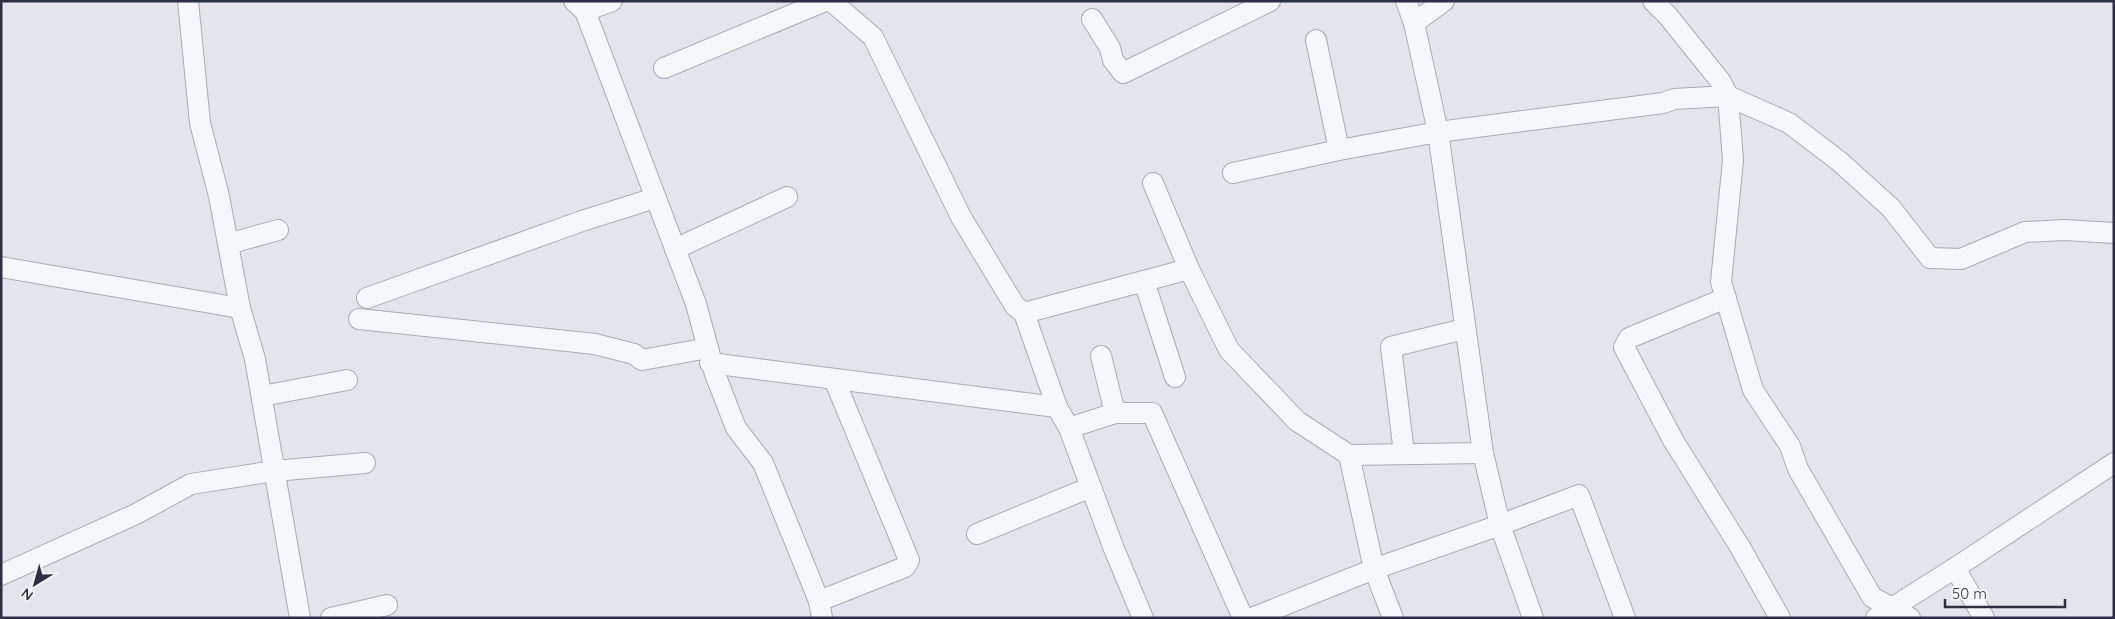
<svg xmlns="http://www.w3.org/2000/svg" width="2115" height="619" font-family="Quicksand,sans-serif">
	<rect width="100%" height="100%" fill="#e3e5eb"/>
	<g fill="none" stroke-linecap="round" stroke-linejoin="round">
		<defs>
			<g id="minor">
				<path d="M 188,1 L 200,123 L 219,196 L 240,308 L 255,359 L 300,618"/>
				<path d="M 574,1 L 585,11 L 696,304 L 715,374 L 736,428 L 763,463 L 819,601 L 822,618"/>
				<path d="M 831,1 L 873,37 L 961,217 L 1015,306 L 1024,313 L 1057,407 L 1069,428 L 1114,549 L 1143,618"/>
				<path d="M 1406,1 L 1414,23 L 1438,132 L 1483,453 L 1500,525 L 1533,618"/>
				<path d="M 1653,1 L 1668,16 L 1721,82 L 1728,96 L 1733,160 L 1721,282 L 1753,390 L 1790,446 L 1798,469 L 1872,597 L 1910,618"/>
				<path d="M 585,11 L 612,1"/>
				<path d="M 1092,19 L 1110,48 L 1113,60 L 1123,73 L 1270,1"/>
				<path d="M 1414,23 L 1444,1"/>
				<path d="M 1316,40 L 1339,150"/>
				<path d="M 664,68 L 825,1"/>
				<path d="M 1233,173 L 1339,150 L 1438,132 L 1663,103 L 1674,99 L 1728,96 L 1789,123 L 1839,161 L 1891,208 L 1930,258 L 1961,259 L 2025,232 L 2064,230 L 2114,233"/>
				<path d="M 1153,183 L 1189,269 L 1229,350 L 1297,421 L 1349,455 L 1483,453"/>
				<path d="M 228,244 L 278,230"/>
				<path d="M 675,249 L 787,197"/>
				<path d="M 1,267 L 240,308"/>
				<path d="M 1144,281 L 1189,269"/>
				<path d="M 367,298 L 582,221 L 655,198"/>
				<path d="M 1726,298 L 1629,338 L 1624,347 L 1673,440 L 1740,547 L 1780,618"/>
				<path d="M 1024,313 L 1144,281 L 1175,377"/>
				<path d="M 359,319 L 595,344 L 634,354 L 642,360 L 708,348"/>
				<path d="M 1101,356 L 1115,413"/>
				<path d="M 710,363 L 1057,407"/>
				<path d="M 262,396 L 347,380"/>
				<path d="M 1069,428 L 1115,413 L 1152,413 L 1243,618"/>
				<path d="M 1404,453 L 1391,347 L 1464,329"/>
				<path d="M 1349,455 L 1374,569 L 1393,618"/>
				<path d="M 977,534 L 1091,487"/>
				<path d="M 1955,568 L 1984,618"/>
				<path d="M 1,575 L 136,514 L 191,484 L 274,471 L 365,463"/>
				<path d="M 819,601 L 905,567 L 909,560 L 834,379"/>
				<path d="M 331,618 L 387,605"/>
				<path d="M 1252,618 L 1374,569 L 1500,525 L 1579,495 L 1625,618"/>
				<path d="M 1876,618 L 1955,568 L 2114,463"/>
			</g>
		</defs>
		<use href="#minor" stroke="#a8abb6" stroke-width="22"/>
		<use href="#minor" stroke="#f6f7fa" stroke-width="20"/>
	</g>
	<rect width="2115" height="619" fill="none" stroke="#2b3044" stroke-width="5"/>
	<g transform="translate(35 584) rotate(217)" stroke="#f3f5f9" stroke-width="4" paint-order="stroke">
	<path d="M0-4L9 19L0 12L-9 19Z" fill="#2b3044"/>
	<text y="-8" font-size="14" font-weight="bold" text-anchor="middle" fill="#2b3044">N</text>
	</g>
	<path d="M1945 599v8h120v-8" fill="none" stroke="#2b3044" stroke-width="2.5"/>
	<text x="1952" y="599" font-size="15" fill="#2b3044" stroke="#f3f5f9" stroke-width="4" paint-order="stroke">50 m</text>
</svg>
